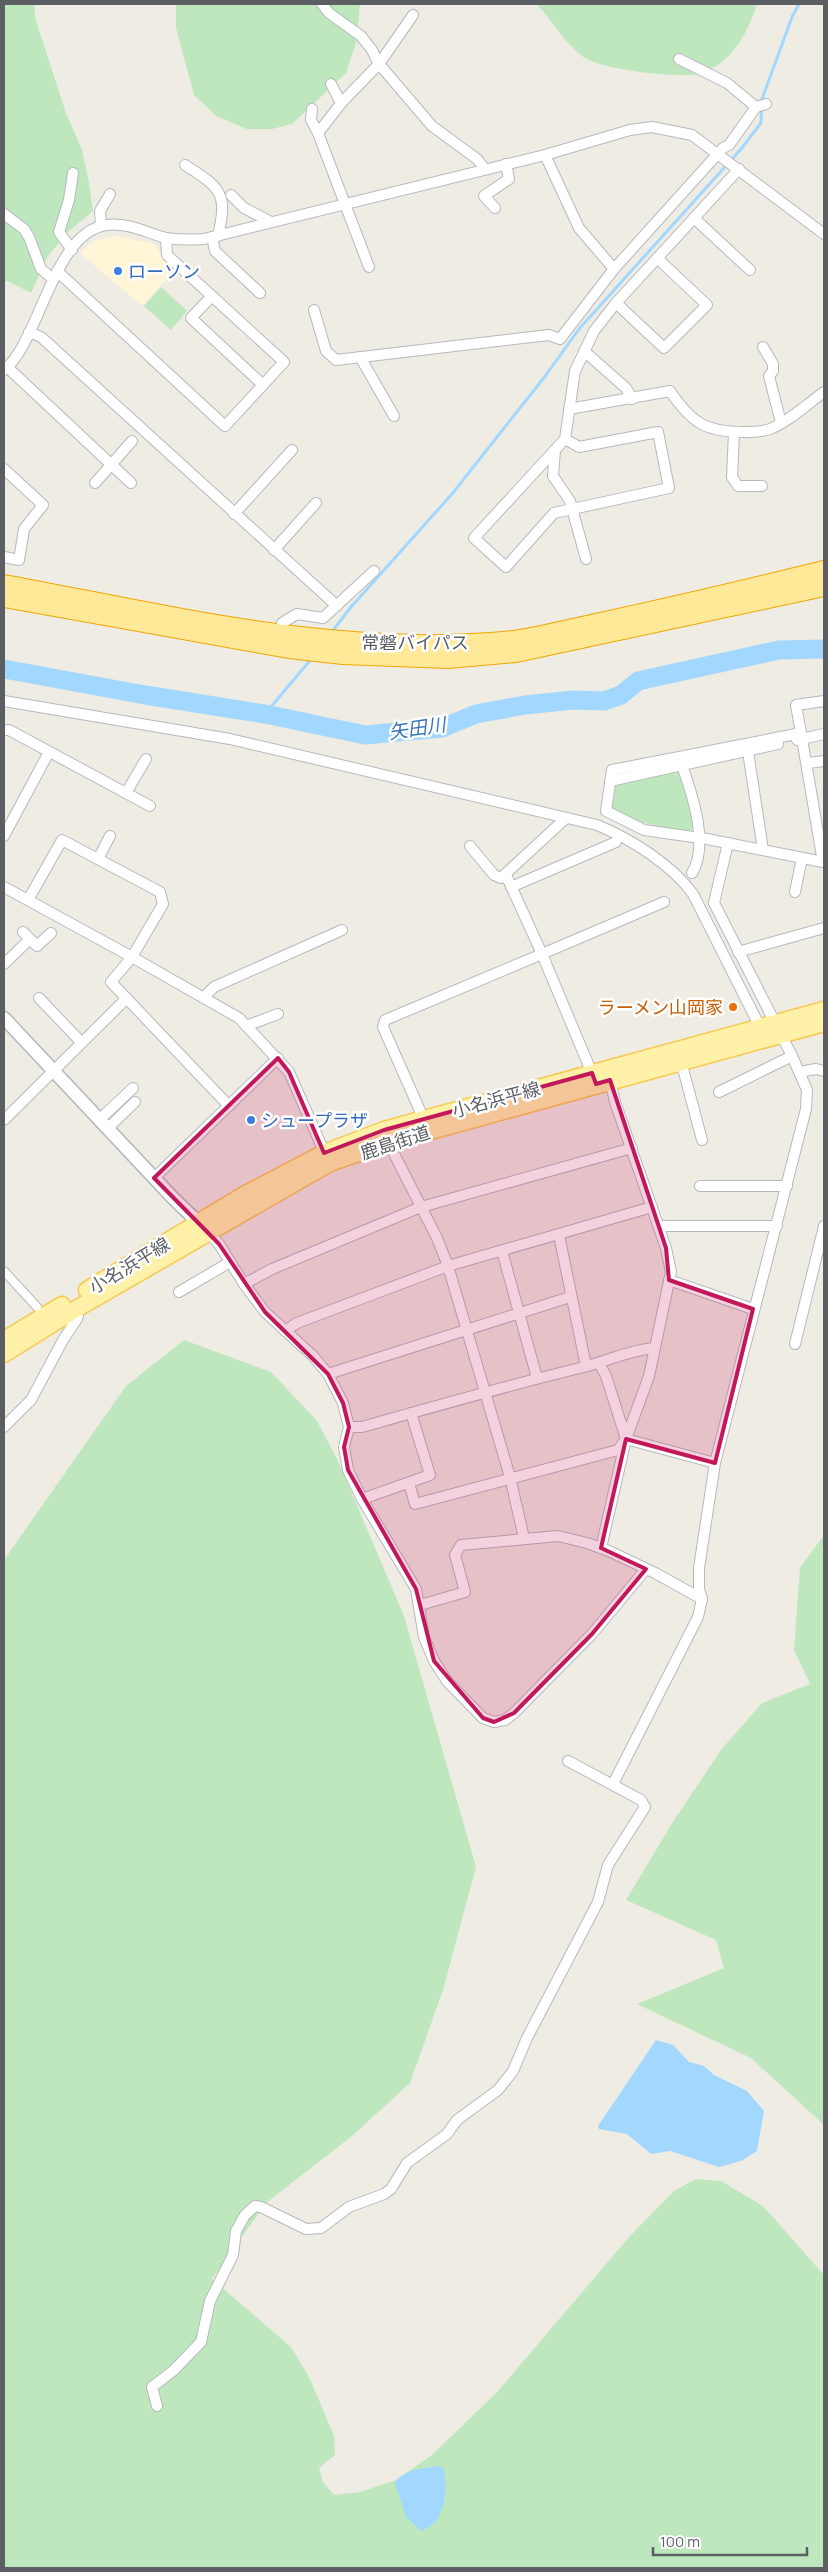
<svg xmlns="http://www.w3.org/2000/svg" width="828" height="2572" font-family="Manrope,'Noto Sans JP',sans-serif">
	<rect width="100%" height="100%" fill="#efece3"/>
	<path fill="#fff6d7" d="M 116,236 L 155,244 L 162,256 L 175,269 L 142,306 L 80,253 L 93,241 Z"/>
	<g fill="#bee7be">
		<path d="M 4,4 L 34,4 L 36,21 L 66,113 L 82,150 L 89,183 L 93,211 L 68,232 L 48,256 L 31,293 L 7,281 L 4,283 Z"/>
		<path d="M 176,4 L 360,4 L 357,40 L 346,73 L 292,124 L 272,129 L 247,129 L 216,116 L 194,95 L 176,28 Z"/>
		<path d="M 537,4 L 757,4 C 748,32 732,63 702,73 C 690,78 647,73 633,71 C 620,69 592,64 582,56 C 564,42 552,21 537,4 Z"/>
		<path d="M 161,287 L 187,311 L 171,330 L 144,306 Z"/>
		<path d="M 676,764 L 688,802 L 693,828 L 690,832 L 639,822 L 612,808 L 615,776 L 620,772 Z"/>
		<path d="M 184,1340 L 271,1372 L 317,1421 L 338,1461 L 404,1616 L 476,1867 L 443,1990 L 410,2083 L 352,2136 L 266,2203 L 212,2279 L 291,2347 L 310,2379 L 334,2436 L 335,2455 L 319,2468 L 323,2482 L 334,2495 L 360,2492 L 396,2480 L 432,2455 L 498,2391 L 630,2236 L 674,2191 L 696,2179 L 721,2181 L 763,2206 L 824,2275 L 824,2568 L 4,2568 L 4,1560 L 126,1386 Z"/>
		<path d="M 824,1535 L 824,2125 L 751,2058 L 637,2004 L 724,1968 L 716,1940 L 626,1900 L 671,1825 L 721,1750 L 762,1703 L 810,1684 L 794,1650 L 800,1568 Z"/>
	</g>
	<g fill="#a2d7ff">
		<path d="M 656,2040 L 673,2045 L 689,2062 L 704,2066 L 714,2075 L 747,2091 L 764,2111 L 757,2151 L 741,2161 L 719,2167 L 670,2151 L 651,2154 L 627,2134 L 599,2129 L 598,2126 Z"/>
		<path d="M 438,2466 L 443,2467 C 448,2483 446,2509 435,2522 C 432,2526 426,2529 421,2531 L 406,2517 L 395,2483 C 402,2470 424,2468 438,2466 Z"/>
	</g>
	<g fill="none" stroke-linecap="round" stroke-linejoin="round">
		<g stroke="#a2d7ff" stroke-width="3">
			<path d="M 331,633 L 351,607 L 452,494 L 546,375 L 579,329 L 741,149 L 761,123 L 762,99 L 792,17 L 799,4"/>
			<path d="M 265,714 L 312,658"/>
		</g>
		<path stroke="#a2d7ff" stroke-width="19" d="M 4,669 L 145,695 L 265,714 L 365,735 L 442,728 L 476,714 L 525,705 L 574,700 L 604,701 L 621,695 L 638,681 L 779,650 L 824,649"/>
		<defs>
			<path id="pedestrian" d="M 4,1271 L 37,1307"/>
			<g id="minor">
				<path d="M 322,4 L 329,13 L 361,36 L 372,50 L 379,64 L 432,126 L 477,159 L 485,169"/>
				<path d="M 331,84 L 341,103"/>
				<path d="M 756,107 L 766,104"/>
				<path d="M 312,109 L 311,120 L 318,133"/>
				<path d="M 545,155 L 579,228 L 614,269"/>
				<path d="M 185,165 C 221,188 228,193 218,236"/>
				<path d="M 231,195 L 244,208 L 271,222"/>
				<path d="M 495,208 L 484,196 L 509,179 L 506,164"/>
				<path d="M 4,214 L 24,229 L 29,237 L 41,269 L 53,279"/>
				<path d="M 694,218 L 750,270"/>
				<path d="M 101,226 L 100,211 L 110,194"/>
				<path d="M 212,237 L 215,251 L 260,293"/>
				<path d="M 72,250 L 59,232 L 69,200 L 73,173"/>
				<path d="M 369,267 L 318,133 L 343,101 L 379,64 L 413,15"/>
				<path d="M 57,271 L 225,426 L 284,362 L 167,255 L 166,238"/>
				<path d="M 212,296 L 191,318 L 263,385"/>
				<path d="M 616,303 L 664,348 L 707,305 L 657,258"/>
				<path d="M 314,310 L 326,351 L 336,360 L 549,335 L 560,339 L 614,269 L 723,148 L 729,145 L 756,107 L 727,83 L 679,59"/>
				<path d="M 29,332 L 41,337 L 337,606"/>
				<path d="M 763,347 L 773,364 L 773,371 L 769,376 L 781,423"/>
				<path d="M 584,351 L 626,388 L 632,399"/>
				<path d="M 360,357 L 394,416"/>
				<path d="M 7,367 L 131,483"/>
				<path d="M 4,370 C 40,342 53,231 107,225 C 127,222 147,233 166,238 C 179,240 191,240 204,239 L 545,155 L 630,130 L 652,127 L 692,135 L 824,234"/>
				<path d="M 569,409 L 670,391 C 691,422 705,432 743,432 C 751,432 762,432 770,429 C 790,421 807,404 824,392"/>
				<path d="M 734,432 L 732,477 L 738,486 L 762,486"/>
				<path d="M 565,439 L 579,447 L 658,432 L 669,488 L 554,513 L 506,567 L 474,538 L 565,439 L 575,371 L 594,331 L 616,303 L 739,169"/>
				<path d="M 555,450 L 553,476 L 570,501 L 586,559"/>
				<path d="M 4,469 L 43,505 L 24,529 L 19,560 L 4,557"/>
				<path d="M 95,483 L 132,441"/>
				<path d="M 234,514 L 292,450"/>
				<path d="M 274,550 L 316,503"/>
				<path d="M 281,635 L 282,623 L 297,614 L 323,618 L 374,571"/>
				<path d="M 4,701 L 230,739 L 597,825 C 631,839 671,864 693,894 L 760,1027"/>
				<path d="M 4,730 L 9,730 L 150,806"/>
				<path d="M 801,733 L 796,705 L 824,701"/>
				<path d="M 797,740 L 824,734"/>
				<path d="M 747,745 L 763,850"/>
				<path d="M 680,760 C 691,790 710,844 692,873"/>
				<path d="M 808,763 L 824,761"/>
				<path d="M 610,781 L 778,744"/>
				<path d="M 126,793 L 146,759"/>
				<path d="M 4,836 L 49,752"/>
				<path d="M 470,846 L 494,875 L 501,878 L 566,818"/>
				<path d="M 98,859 L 110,836"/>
				<path d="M 823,862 L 801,733 L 612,770 L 606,811 L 644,830 L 707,839 L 823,862 L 824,862"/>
				<path d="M 4,887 L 132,957 L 239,1018 L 289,1072 L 326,1156"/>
				<path d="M 511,887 L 616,842"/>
				<path d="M 795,892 L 802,858"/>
				<path d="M 28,900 L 62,840 L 160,892 L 163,904 L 132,957 L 111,982 L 229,1106"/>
				<path d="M 23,932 L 37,946 L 51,933"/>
				<path d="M 738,952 L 824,928"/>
				<path d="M 4,964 L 30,939"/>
				<path d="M 204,997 L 214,987 L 342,930"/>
				<path d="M 39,998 L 81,1042"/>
				<path d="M 246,1026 L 278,1014"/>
				<path d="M 681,1061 L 702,1140"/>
				<path d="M 799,1072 L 816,1069 L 824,1071"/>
				<path d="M 594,1078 L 542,954 L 664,902"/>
				<path d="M 719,1092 L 792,1056"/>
				<path d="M 421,1113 L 383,1027 L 385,1020 L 542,954 L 506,875"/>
				<path d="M 4,1120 L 127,998"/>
				<path d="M 99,1120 L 133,1088"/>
				<path d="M 108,1128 L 135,1102"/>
				<path d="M 386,1138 L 437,1238 L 448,1266 L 510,1477 L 524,1538"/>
				<path d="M 154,1178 L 278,1058"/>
				<path d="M 700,1186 L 787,1186"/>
				<path d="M 659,1226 L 777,1226"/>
				<path d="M 208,1232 L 219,1244 L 244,1284 L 265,1312 L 313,1356 L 328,1374 L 343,1403 L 349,1427 L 344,1447 L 348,1470 L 362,1499 L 416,1589 L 424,1637 L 434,1661 L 447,1681 L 483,1718 L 494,1722 L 505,1720 L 514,1713 L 592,1634 L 646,1569"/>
				<path d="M 559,1235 L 586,1366"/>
				<path d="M 502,1251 L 537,1378"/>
				<path d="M 669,1280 L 753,1309"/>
				<path d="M 244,1284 L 272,1269 L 421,1207 L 632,1148"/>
				<path d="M 179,1292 L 230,1262"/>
				<path d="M 285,1331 L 297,1323 L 448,1266 L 652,1207"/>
				<path d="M 795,1344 L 824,1226"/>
				<path d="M 328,1374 L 570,1297"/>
				<path d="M 4,1427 L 31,1400 L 63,1340 L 77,1319 L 78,1315 L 76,1309"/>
				<path d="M 349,1427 L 362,1427 C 436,1406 509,1385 584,1367 C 607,1361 630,1350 654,1348"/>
				<path d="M 626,1439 L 715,1463"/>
				<path d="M 409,1483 L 415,1504 L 618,1450 L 626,1439 L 606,1376 L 599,1363"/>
				<path d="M 362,1499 L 430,1475 L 411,1413"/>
				<path d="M 601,1548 L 626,1439 L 649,1376 L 671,1272 L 666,1248 L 615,1102 L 610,1080"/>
				<path d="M 420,1605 L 465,1592 L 455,1555 L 461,1545 L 558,1536 L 587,1543 L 609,1551 L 655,1573 L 702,1599"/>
				<path d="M 613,1784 L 698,1617 L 702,1599 L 699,1589 L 699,1568 L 715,1463 L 806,1109 L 807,1090 L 792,1056 L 714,903 L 728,843"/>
				<path d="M 157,2406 L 152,2387 L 174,2370 L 201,2342 L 210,2301 L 233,2255 L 236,2231 L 245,2215 L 255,2206 L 261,2207 L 306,2229 L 321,2228 L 349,2207 L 384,2194 L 391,2189 L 407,2163 L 447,2134 L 457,2120 L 498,2090 L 513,2071 L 527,2038 L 598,1902 L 608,1865 L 645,1807 L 641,1800 L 568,1761"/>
			</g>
			<path id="tertiary" d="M 4,1018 L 172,1197 L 204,1228"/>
			<g id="primary">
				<path d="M 87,1290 L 244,1195 L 324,1153 L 384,1130 L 824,1010"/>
				<path d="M 4,1340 L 62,1305"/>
				<path d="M 4,1354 L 76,1309 L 300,1180 L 330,1163 L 387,1143 L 824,1023"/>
			</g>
			<g id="trunk">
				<path d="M 4,584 C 172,615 342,658 514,640 C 542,636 572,628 600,622 C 675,606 750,588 824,570"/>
				<path d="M 4,598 L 289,649 L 343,655 L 448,659 L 516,653 L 824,587"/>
			</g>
		</defs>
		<use href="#pedestrian" stroke="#b5b9be" stroke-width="10"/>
		<use href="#minor" stroke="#b5b9be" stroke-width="12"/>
		<use href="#tertiary" stroke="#b5b9be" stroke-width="15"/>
		<use href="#primary" stroke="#f8c953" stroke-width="19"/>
		<use href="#trunk" stroke="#f1a500" stroke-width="20"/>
		<use href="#pedestrian" stroke="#fff" stroke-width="8"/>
		<use href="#minor" stroke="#fff" stroke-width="10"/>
		<use href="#tertiary" stroke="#fff" stroke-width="12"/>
		<use href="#primary" stroke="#fff1a7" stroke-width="16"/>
		<use href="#trunk" stroke="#ffe998" stroke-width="18"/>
	</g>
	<path fill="#c2185b" fill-opacity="0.2" stroke="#c2185b" stroke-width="4" stroke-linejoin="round" d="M 278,1058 L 289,1072 L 324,1153 L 384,1130 L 592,1073 L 596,1084 L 610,1080 L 666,1248 L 669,1280 L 753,1309 L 715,1463 L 626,1439 L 601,1548 L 646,1569 L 592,1634 L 514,1713 L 494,1722 L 483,1718 L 434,1661 L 416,1589 L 348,1470 L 344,1447 L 349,1427 L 343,1403 L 328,1374 L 265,1312 L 219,1244 L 154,1178 Z"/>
	<g fill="#3f7fe0" stroke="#fff" stroke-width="2">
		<circle cx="118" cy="271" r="5"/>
		<circle cx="251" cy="1120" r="5"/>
	</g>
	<circle fill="#e8710a" stroke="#fff" stroke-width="2" cx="733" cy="1007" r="5"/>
	<g text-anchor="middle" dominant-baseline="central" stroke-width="5" stroke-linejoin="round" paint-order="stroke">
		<g font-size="18" fill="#366cbe" stroke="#fff" text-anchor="start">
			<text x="128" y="271">ローソン</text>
			<text x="261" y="1120">シュープラザ</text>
		</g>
		<g font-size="18" fill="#5b5f64" stroke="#fff">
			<text x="415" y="642">常磐バイパス</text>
			<text transform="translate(496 1099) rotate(-15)">小名浜平線</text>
			<text transform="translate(395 1142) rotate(-18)">鹿島街道</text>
			<text transform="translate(129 1265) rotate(-31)">小名浜平線</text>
		</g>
		<g font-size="18" fill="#c56008" stroke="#fff" text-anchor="end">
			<text x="723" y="1007">ラーメン山岡家</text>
		</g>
		<g font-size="19" font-style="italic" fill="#3a77b6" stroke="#fff">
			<text transform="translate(417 728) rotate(-8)">矢田川</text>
		</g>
	</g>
	<rect width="828" height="2572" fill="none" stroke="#5b5f64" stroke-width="10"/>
	<path d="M653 2547v8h154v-8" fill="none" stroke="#5b5f64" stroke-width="2.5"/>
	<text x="660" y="2547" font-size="15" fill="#5b5f64" stroke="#ffffff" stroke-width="4" paint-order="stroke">100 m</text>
</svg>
